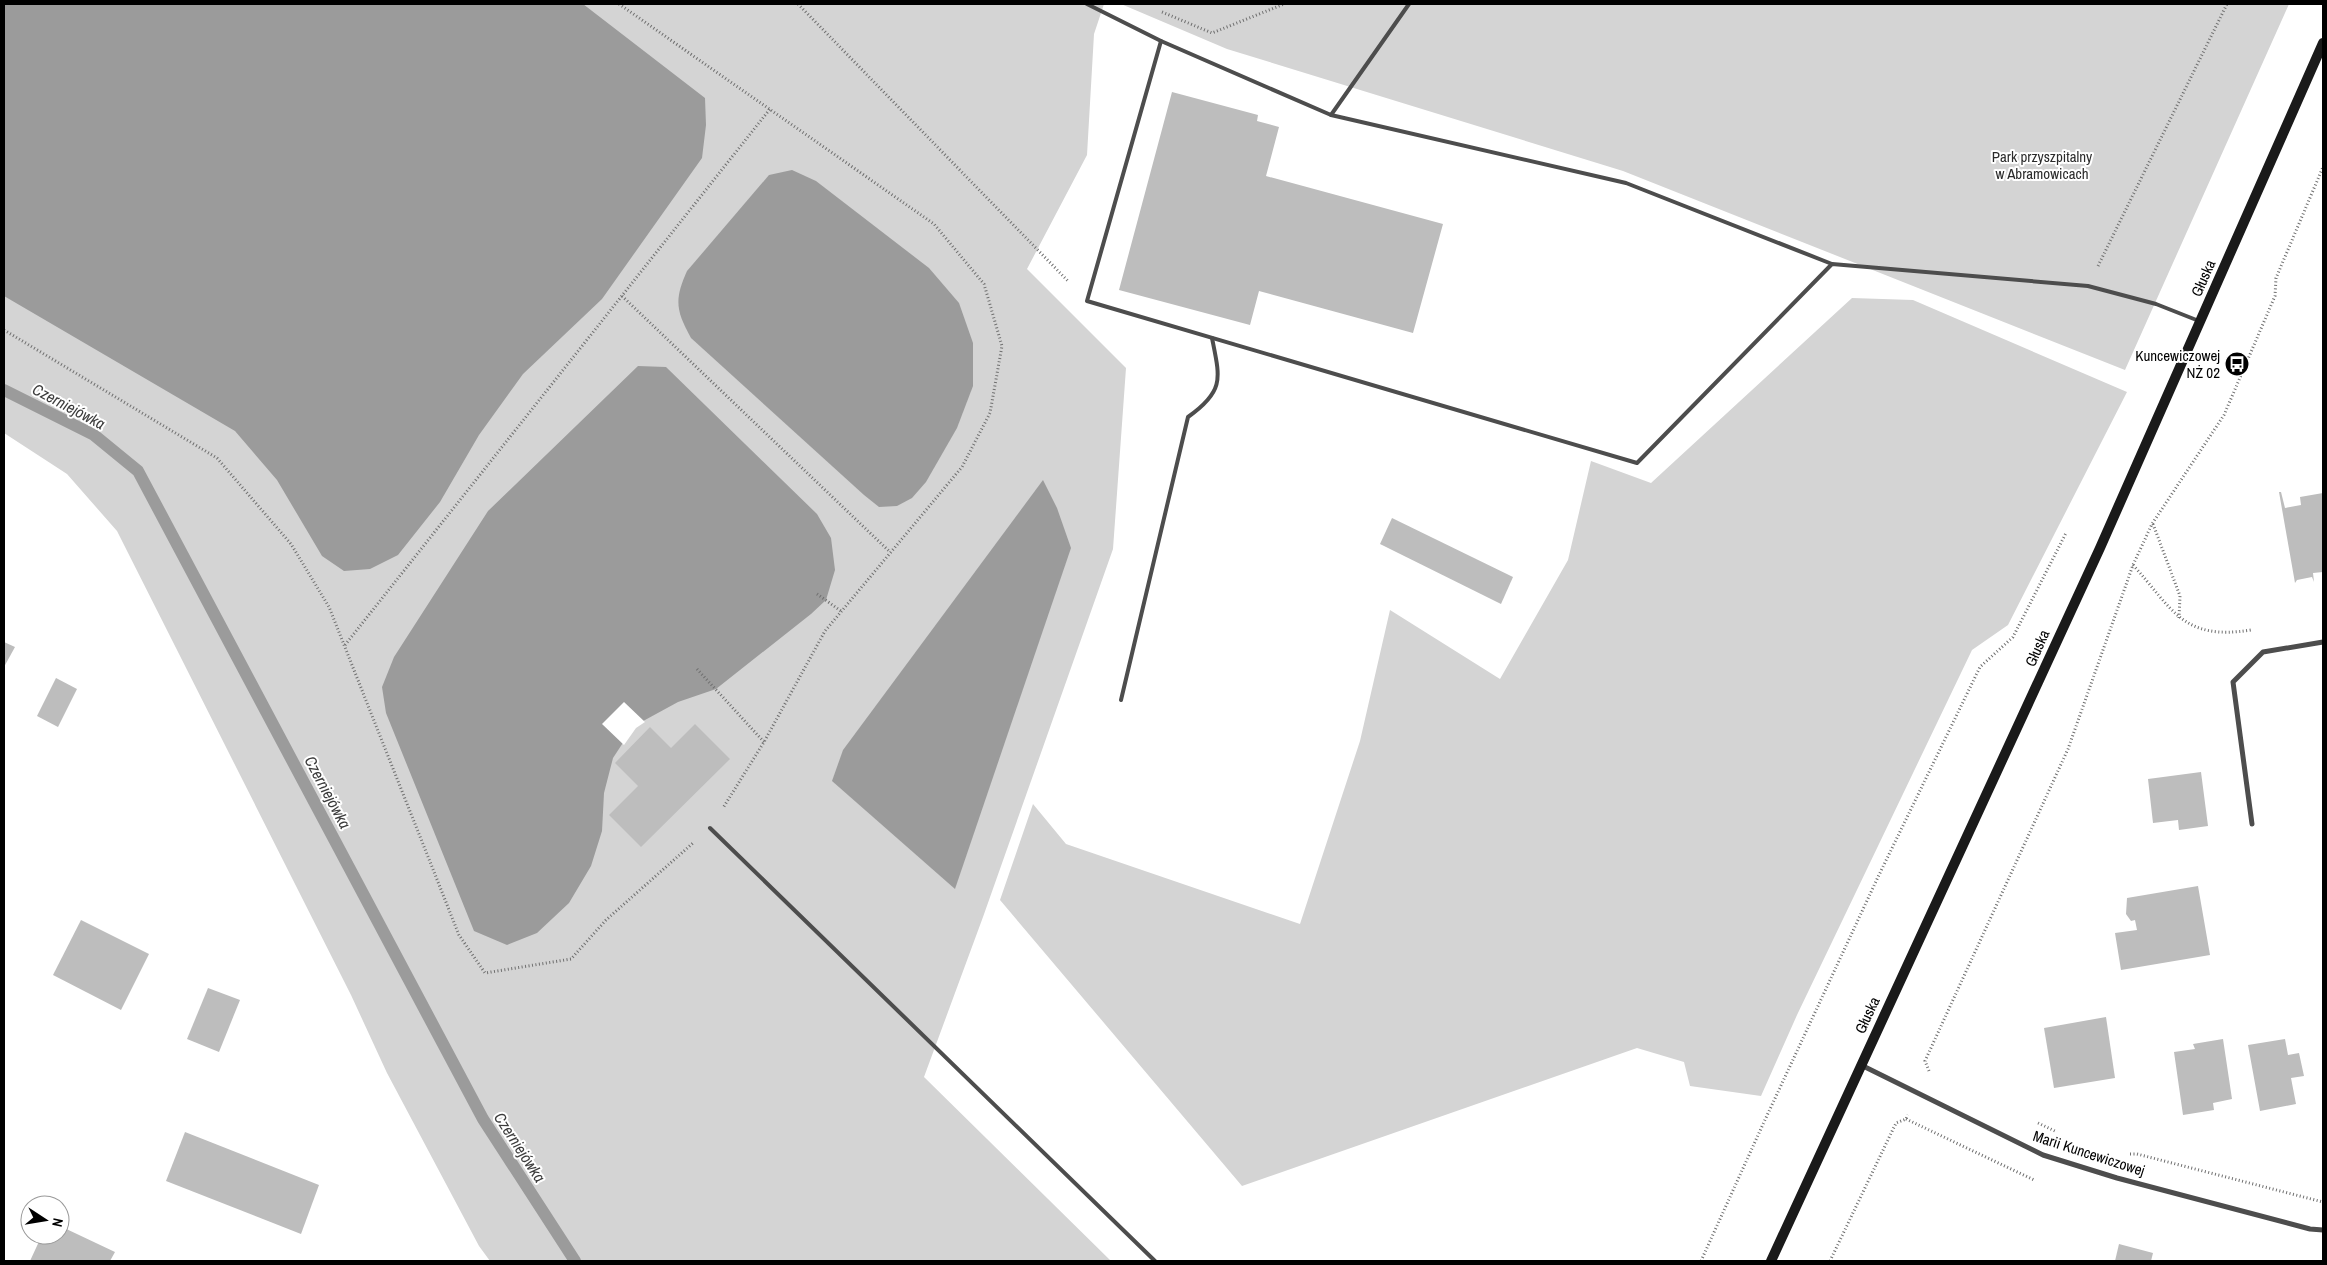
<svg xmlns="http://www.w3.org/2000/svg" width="2327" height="1265" font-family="'Archivo Narrow',sans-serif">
	<rect width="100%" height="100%" fill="#fff"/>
	<g fill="#d4d4d4">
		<path d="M 4,4 L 1104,4 L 1094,34 L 1087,155 L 1027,269 L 1126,368 L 1113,549 L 983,917 L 924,1077 L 1111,1261 L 490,1261 L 479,1246 L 387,1073 L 351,995 L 117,531 L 67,474 L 4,433 Z"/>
		<path d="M 1121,4 L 2289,4 L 2125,370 L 1623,171 L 1227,49 Z"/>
		<path d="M 1852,298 L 1913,300 L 2127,392 L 2008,625 L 1972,650 L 1797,1015 L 1761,1096 L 1690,1086 L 1684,1062 L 1637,1048 L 1242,1186 L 1000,900 L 1033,804 L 1066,844 L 1300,924 L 1360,741 L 1390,610 L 1500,679 L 1568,560 L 1591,461 L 1651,483 Z"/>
	</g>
	<g fill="#9b9b9b">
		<path d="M 4,4 L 583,4 L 705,98 L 706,125 L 702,158 L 602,299 L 523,374 L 479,435 L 440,502 L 398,555 L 370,569 L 344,571 L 322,556 L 277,480 L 235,431 L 4,296 Z"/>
		<path d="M 792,170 L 816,181 L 929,268 L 959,303 L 973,343 L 973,386 L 957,428 L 926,482 L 912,498 L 897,506 L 879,507 L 864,495 L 691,338 C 676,311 674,300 687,271 L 769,175 Z"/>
		<path d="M 638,366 L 666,367 L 817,514 L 831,538 L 835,570 L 826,600 L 811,614 L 716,689 L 678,702 L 634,726 L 613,758 L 604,793 L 602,831 L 591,866 L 569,903 L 537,933 L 507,945 L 474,931 L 386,713 L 382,687 L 394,657 L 488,511 Z"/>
		<path d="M 1043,480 L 1057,508 L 1071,548 L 955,889 L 832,781 L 843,750 Z"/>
	</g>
	<path fill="#fff" d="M 624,702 L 645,722 L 636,728 L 624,745 L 602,724 Z"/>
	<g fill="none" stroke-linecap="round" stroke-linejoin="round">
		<path stroke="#9b9b9b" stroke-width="12" d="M 4,390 L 94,435 L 138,471 L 483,1119 L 575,1261"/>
	</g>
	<g fill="#bdbdbd">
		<path d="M 1172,92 L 1258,115 L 1257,121 L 1279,127 L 1266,176 L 1443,224 L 1413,333 L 1259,291 L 1250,325 L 1119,290 Z"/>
		<path d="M 2279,492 L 2281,492 L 2285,508 L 2301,505 L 2300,497 L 2323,493 L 2323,572 L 2313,573 L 2314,582 L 2312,577 L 2297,580 L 2295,583 Z"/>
		<path d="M 1392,518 L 1513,577 L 1501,604 L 1380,544 Z"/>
		<path d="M 4,642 L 15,647 L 4,667 Z"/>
		<path d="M 56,678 L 77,689 L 58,727 L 37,716 Z"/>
		<path d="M 695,724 L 730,759 L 641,847 L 609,815 L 638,786 L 615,763 L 650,727 L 671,748 Z"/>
		<path d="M 2201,772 L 2208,826 L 2179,830 L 2178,820 L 2153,823 L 2148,779 Z"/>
		<path d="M 2198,886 L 2210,955 L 2121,970 L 2115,933 L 2137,930 L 2135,920 L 2131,921 L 2126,914 L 2127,898 Z"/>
		<path d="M 81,920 L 149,954 L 121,1010 L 53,975 Z"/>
		<path d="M 208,988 L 240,1000 L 219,1052 L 187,1039 Z"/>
		<path d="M 2106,1017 L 2115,1078 L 2054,1088 L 2044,1028 Z"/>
		<path d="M 2223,1039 L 2232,1099 L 2213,1103 L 2214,1110 L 2183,1115 L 2174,1052 L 2195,1049 L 2193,1044 Z"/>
		<path d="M 2285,1039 L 2288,1055 L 2299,1053 L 2304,1076 L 2291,1078 L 2296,1104 L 2260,1111 L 2248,1045 Z"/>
		<path d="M 185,1132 L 319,1185 L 301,1234 L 166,1181 Z"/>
		<path d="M 60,1226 L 115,1252 L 110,1261 L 30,1261 L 42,1235 L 60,1235 Z"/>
		<path d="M 2119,1244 L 2153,1253 L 2151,1261 L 2115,1261 Z"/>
	</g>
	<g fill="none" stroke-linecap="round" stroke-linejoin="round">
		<g stroke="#6f6f6f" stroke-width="3" stroke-dasharray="1 2.5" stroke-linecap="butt">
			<path d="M 619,4 L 934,224 L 984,284 L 1002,346 L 990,413 L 962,467 L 825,631 L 764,742 L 723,808"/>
			<path d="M 798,4 L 1068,281"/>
			<path d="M 1162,12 L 1212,33 L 1284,4"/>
			<path d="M 2098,266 L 2227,4"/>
			<path d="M 622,296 L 890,552"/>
			<path d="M 4,330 L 217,458 L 291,544 L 329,607 L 459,935 L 485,973 L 571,959 L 606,920 L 693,843"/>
			<path d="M 2153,524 L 2180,596 L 2179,618"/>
			<path d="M 2133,565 C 2173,609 2182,641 2251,630"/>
			<path d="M 817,594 L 841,611"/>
			<path d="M 345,645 L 770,109"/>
			<path d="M 697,669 L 764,742"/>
			<path d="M 1929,1071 L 1925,1061 L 2068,749 L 2133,565 L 2152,524 L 2224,415 L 2275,296 L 2276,278 L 2323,167"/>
			<path d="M 1906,1119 L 2034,1180"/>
			<path d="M 2038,1123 L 2057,1132"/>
			<path d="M 2130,1154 L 2137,1154 L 2323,1202"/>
			<path d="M 1701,1261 L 1764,1122 L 1878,877 L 1980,667 L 2013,637 L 2066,533"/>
			<path d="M 1830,1261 L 1896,1123 L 1906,1119 L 1908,1115"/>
		</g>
		<g stroke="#4d4d4d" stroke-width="4">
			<path d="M 1087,4 L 1161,41 L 1331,115 L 1626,183 L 1832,264"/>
			<path d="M 1161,41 L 1087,301 L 1637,463 L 1832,264 L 2088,286 L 2156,304 L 2199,321"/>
			<path d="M 1331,115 L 1409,4"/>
			<path d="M 1121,700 L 1188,417 C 1225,391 1220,378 1212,338"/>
			<path d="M 710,828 L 1155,1261"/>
		</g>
		<g stroke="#4d4d4d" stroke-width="5">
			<path d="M 2252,824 L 2233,682 L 2263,652 L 2323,642"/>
			<path d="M 1861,1065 L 2043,1155 L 2117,1178 L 2310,1229 L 2323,1230"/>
		</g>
		<path stroke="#1a1a1a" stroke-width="10" d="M 1771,1261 L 2100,548 L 2323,43"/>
	</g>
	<defs>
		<symbol id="bus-disc" viewBox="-11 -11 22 22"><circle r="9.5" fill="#000" stroke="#fff"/><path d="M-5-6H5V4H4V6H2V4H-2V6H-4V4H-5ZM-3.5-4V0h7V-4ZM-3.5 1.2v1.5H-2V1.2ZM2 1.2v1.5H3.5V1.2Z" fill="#fff"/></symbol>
	</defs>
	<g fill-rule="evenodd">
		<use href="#bus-disc" x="2223" y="350" width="28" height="28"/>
	</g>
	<g text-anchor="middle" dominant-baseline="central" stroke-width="4" stroke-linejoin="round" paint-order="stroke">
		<g font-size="15" fill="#2b2b2b" stroke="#fff">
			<text x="2042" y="156">Park przyszpitalny<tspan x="2042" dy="17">w Abramowicach</tspan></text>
		</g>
		<g font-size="15" fill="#000" stroke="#fff">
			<text transform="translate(2203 278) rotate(-66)">Głuska</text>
			<text transform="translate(2037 648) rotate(-66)">Głuska</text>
			<text transform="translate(1867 1015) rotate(-65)">Głuska</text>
			<text transform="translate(2089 1153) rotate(18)">Marii Kuncewiczowej</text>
		</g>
		<g font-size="15" fill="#000" stroke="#fff" text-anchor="end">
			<text x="2220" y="355">Kuncewiczowej<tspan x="2220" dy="17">NŻ 02</tspan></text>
		</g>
		<g font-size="16" font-style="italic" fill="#3c3c3c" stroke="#fff">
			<text transform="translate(69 406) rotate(28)">Czerniejówka</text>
			<text transform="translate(328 792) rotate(62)">Czerniejówka</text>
			<text transform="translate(520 1147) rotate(57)">Czerniejówka</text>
		</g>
	</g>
	<rect width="2327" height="1265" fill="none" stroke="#000000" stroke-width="10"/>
	<g transform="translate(45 1220) rotate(102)"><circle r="24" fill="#ffffff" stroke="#999999"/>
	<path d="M0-4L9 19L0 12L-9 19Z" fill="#000000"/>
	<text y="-8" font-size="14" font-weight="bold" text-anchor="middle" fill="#000000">N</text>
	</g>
</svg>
